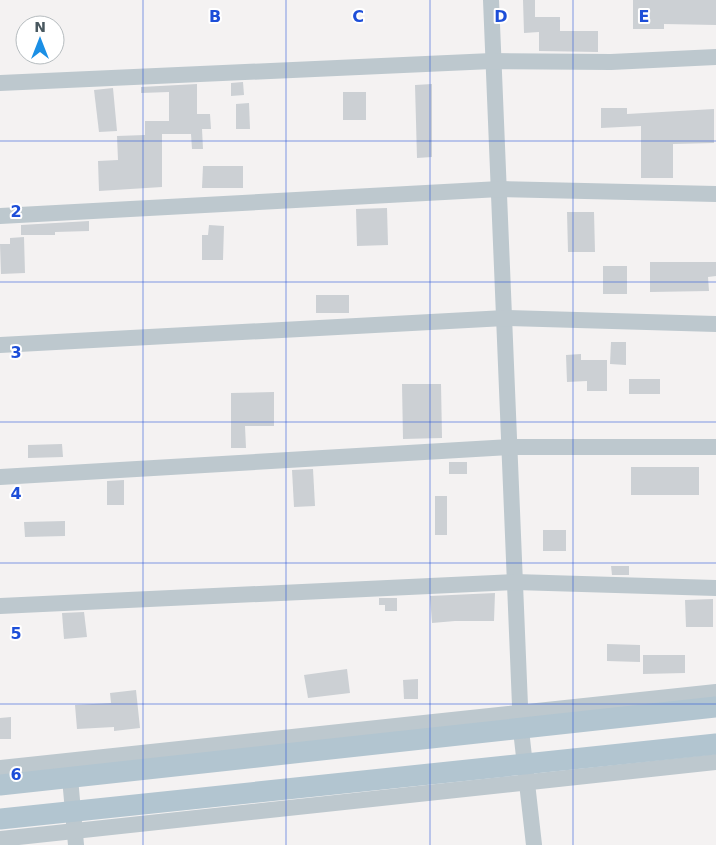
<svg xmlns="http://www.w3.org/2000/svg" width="716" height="845" font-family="'DejaVu Sans',sans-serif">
	<rect width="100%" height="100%" fill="#f4f2f2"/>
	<g fill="#ccd0d4">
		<path d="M 523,0 L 535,0 L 535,17 L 560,17 L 560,31 L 598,31 L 598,52 L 539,51 L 539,32 L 524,33 Z"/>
		<path d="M 633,0 L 716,0 L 716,25 L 664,24 L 664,29 L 633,29 Z"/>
		<path d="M 243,82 L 244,95 L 231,96 L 231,83 Z"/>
		<path d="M 197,84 L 197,114 L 210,114 L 211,129 L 202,129 L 203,149 L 192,149 L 191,134 L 162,134 L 162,187 L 99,191 L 98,161 L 118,160 L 117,136 L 145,135 L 145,121 L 169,121 L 169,92 L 141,93 L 141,87 Z"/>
		<path d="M 432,84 L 432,157 L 417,158 L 415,85 Z"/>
		<path d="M 113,88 L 117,131 L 99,132 L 94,90 Z"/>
		<rect x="343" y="92" width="23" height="28"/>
		<path d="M 249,103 L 250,129 L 236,129 L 236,104 Z"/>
		<path d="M 601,108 L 627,108 L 627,114 L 714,109 L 714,143 L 673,144 L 673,178 L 641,178 L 641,126 L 601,128 Z"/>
		<path d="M 203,166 L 243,166 L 243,188 L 202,188 Z"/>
		<path d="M 387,208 L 388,245 L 357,246 L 356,209 Z"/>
		<path d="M 567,212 L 594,212 L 595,252 L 568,252 Z"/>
		<path d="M 89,221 L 89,231 L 55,232 L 55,235 L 21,235 L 21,225 Z"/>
		<path d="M 209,225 L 224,226 L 223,260 L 202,260 L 202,235 L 208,235 Z"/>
		<path d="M 24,237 L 25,273 L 1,274 L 0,244 L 10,244 L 10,238 Z"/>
		<path d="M 650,262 L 716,262 L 716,276 L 708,277 L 709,291 L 650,292 Z"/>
		<rect x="603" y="266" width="24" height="28"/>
		<rect x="316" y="295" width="33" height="18"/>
		<path d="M 611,342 L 626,342 L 626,365 L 610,364 Z"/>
		<path d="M 581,354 L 581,360 L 607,360 L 607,391 L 587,391 L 587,381 L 567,382 L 566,355 Z"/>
		<rect x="629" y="379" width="31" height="15"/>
		<path d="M 402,384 L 441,384 L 442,438 L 403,439 Z"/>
		<path d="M 274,392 L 274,426 L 245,426 L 246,448 L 231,448 L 231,393 Z"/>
		<path d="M 62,444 L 63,457 L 28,458 L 28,445 Z"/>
		<rect x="449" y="462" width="18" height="12"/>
		<rect x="631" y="467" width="68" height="28"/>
		<path d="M 313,469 L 315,506 L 294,507 L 292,470 Z"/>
		<path d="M 124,480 L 124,505 L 107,505 L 107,481 Z"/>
		<rect x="435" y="496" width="12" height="39"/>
		<path d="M 65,521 L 65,536 L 25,537 L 24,522 Z"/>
		<rect x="543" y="530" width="23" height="21"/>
		<path d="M 611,566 L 629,566 L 629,575 L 612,575 Z"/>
		<path d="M 495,593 L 494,621 L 455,621 L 432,623 L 430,596 Z"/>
		<path d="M 379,598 L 397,598 L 397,611 L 385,611 L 385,605 L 379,605 Z"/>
		<path d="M 713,599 L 713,627 L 686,627 L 685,600 Z"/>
		<path d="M 84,612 L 87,637 L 64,639 L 62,613 Z"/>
		<path d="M 607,644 L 640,645 L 640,662 L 607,661 Z"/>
		<path d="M 643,655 L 685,655 L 685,673 L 643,674 Z"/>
		<path d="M 347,669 L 350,693 L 308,698 L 304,675 Z"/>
		<path d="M 418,679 L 418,699 L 404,699 L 403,680 Z"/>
		<path d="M 136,690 L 140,728 L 114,731 L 114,727 L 77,729 L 75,705 L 111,703 L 110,693 Z"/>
		<path d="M 11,717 L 11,739 L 0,739 L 0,718 Z"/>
	</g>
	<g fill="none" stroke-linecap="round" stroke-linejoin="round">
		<g stroke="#bdc8ce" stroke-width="16">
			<path d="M 491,0 L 521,730 L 534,845"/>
			<path d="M 0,83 L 492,61 L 611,62 L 716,57"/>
			<path d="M 0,216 L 500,189 L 716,194"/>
			<path d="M 0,345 L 505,318 L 716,324"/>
			<path d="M 0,477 L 511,447 L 716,447"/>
			<path d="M 0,606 L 515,582 L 716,588"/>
			<path d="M 0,768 L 716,692"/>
			<path d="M 70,778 L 76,845"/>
			<path d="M 0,839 L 716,762"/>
		</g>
		<g stroke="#b2c5d0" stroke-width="21">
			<path d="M 0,785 L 716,707"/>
			<path d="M 0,819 L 716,744"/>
		</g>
	</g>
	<path fill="none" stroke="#1d4ed8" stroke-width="1" stroke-opacity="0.55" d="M 143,0 L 143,845M 286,0 L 286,845M 430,0 L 430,845M 573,0 L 573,845M 0,141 L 716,141M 0,282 L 716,282M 0,422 L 716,422M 0,563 L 716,563M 0,704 L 716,704"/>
	<g font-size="16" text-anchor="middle" font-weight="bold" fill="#1d4ed8" stroke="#fff" stroke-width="4" stroke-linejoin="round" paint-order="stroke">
		<text x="215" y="22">B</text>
		<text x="358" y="22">C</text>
		<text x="501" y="22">D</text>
		<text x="644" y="22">E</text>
		<text x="16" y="217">2</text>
		<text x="16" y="358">3</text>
		<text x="16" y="499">4</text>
		<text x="16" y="639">5</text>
		<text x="16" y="780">6</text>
	</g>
	<g transform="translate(40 40)"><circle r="24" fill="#ffffff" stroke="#b6bcbf"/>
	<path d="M0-4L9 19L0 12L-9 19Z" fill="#1b8fe5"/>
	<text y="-8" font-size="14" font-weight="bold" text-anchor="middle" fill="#49585f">N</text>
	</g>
</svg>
